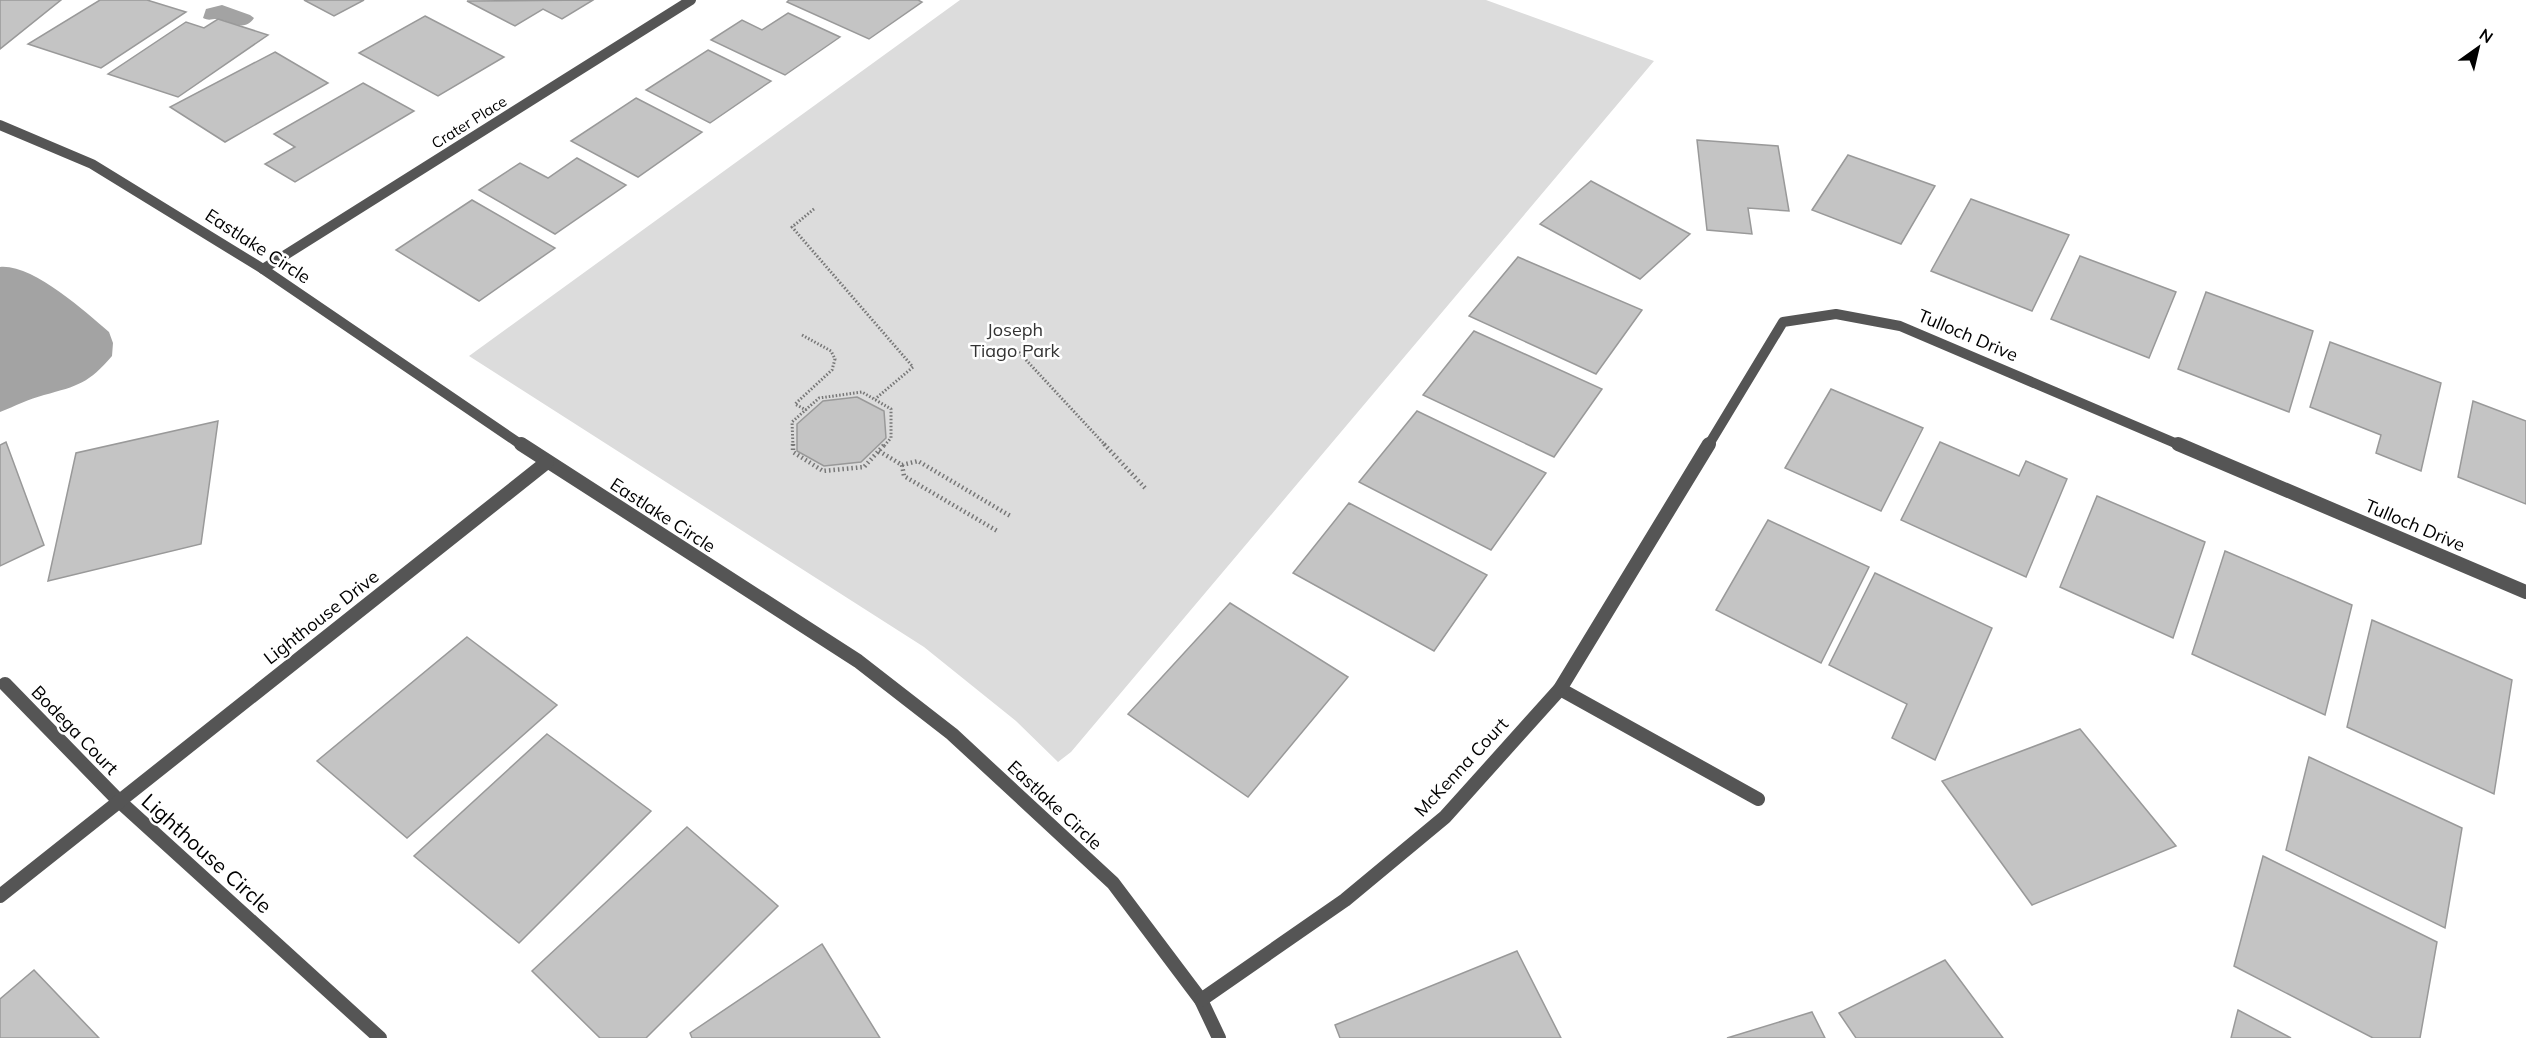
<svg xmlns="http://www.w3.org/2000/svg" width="2526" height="1038" font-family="Mulish,sans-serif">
	<rect width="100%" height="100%" fill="#fff"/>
	<path fill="#dcdcdc" d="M 960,0 L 1486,0 L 1654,61 L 1071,752 L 1058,762 L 1016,721 L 924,647 L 469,356 Z"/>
	<g fill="#a3a3a3">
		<path d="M 222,5 L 250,15 L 254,18 C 244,33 231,21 217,19 C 211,19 209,21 203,18 L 206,9 Z"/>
		<path d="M 0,267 C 33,264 84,311 109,332 L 113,343 L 112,356 C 89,383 78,386 44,395 C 29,399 15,406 0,412 Z"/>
	</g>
	<g fill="#c4c4c4" stroke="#999" stroke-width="1.5">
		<path d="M 0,0 L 61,0 L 0,49 Z"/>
		<path d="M 100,0 L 147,0 L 186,12 L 101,68 L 28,44 Z"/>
		<path d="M 304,0 L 364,0 L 334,16 Z"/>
		<path d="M 593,0 L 562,19 L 543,9 L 515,26 L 467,1 Z"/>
		<path d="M 789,0 L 918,0 L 922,2 L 869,39 L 787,2 Z"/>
		<path d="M 788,13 L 840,37 L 785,75 L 711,40 L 742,20 L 762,30 Z"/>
		<path d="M 425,16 L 504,57 L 438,96 L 359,53 Z"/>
		<path d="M 218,19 L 268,35 L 178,97 L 108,74 L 186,22 L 204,28 Z"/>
		<path d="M 708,50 L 771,81 L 710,123 L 646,90 Z"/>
		<path d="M 275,52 L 328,83 L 225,142 L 170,107 Z"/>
		<path d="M 363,83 L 414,111 L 295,182 L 265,164 L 295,147 L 274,134 Z"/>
		<path d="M 636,98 L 702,132 L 638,177 L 571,141 Z"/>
		<path d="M 1697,140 L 1778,146 L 1789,211 L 1748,208 L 1752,234 L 1707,230 Z"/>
		<path d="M 1848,155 L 1935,186 L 1901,244 L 1812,210 Z"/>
		<path d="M 577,158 L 626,185 L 555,234 L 479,190 L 520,163 L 548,178 Z"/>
		<path d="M 1591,181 L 1690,234 L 1640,279 L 1540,224 Z"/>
		<path d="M 1971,199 L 2069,235 L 2032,311 L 1931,271 Z"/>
		<path d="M 472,200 L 555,248 L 479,301 L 396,250 Z"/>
		<path d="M 2080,256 L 2176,292 L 2149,358 L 2051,319 Z"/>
		<path d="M 1518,257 L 1642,310 L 1596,374 L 1469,316 Z"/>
		<path d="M 2206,292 L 2313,331 L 2289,412 L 2178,369 Z"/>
		<path d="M 1474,331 L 1602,389 L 1554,457 L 1423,395 Z"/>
		<path d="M 2330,342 L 2441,383 L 2421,471 L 2376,453 L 2381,435 L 2310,407 Z"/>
		<path d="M 1831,389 L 1923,428 L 1881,511 L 1785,468 Z"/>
		<path d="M 857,397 L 884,411 L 886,438 L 861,462 L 824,466 L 797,451 L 797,424 L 823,401 Z"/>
		<path d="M 2473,401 L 2526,421 L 2526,504 L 2458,477 Z"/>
		<path d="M 1417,411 L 1546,473 L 1491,550 L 1359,482 Z"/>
		<path d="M 218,421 L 201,544 L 48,581 L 76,453 Z"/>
		<path d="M 6,442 L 44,545 L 0,566 L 0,445 Z"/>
		<path d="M 1940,442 L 2019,476 L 2026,461 L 2067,479 L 2026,577 L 1901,520 Z"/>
		<path d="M 2097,496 L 2205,542 L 2173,638 L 2060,587 Z"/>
		<path d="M 1349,503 L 1487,575 L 1434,651 L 1293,573 Z"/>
		<path d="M 1768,520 L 1869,567 L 1821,663 L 1716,610 Z"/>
		<path d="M 2225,551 L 2352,605 L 2325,715 L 2192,654 Z"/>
		<path d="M 1875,573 L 1992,628 L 1935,760 L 1892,738 L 1907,704 L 1829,665 Z"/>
		<path d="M 1230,603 L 1348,677 L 1248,797 L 1128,714 Z"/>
		<path d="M 2372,620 L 2512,680 L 2494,794 L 2347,727 Z"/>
		<path d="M 467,637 L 557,705 L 407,838 L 317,761 Z"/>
		<path d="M 2080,729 L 2176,846 L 2032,905 L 1942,781 Z"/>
		<path d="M 547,734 L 651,811 L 519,943 L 414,856 Z"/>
		<path d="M 2309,757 L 2462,828 L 2445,928 L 2286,850 Z"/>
		<path d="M 687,827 L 778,906 L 646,1038 L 600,1038 L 532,971 Z"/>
		<path d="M 2263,856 L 2437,942 L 2420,1038 L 2373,1038 L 2234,966 Z"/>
		<path d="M 822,944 L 880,1038 L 692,1038 L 690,1033 Z"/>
		<path d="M 1517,951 L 1561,1038 L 1340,1038 L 1335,1025 Z"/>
		<path d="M 1945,960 L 2003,1038 L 1856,1038 L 1839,1013 Z"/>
		<path d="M 34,970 L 99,1038 L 0,1038 L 0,999 Z"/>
		<path d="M 2238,1010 L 2291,1038 L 2231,1038 Z"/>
		<path d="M 1812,1012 L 1825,1038 L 1727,1038 Z"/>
	</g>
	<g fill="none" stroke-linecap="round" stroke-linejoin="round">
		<g stroke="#777" stroke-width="3" stroke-dasharray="1.5 2" stroke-linecap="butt">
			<path d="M 814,209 L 792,227 L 913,367 L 875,399"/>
			<path d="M 802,335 L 831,351 L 835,359 L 832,370 L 795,404 L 806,410"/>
			<path d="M 1014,347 L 1106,446"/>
			<path d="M 793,446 L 792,422 L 819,398 L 862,392 L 891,409 L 891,438 L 884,446"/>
		</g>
		<g stroke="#777" stroke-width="4.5" stroke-dasharray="1.5 3" stroke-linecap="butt">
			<path d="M 793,444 L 793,452 L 823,471 L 864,467 L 885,444"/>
			<path d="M 1104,444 L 1146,489"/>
			<path d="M 879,451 L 902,465 L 918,461 L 1012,517"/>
			<path d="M 902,465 L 904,476 L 999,532"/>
		</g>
		<g stroke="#555" stroke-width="10">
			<path d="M 0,125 L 92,164 L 263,269 L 523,446"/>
			<path d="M 263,269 L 691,0"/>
			<path d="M 1708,446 L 1783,322 L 1836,314 L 1900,326 L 2182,446"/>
		</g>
		<g stroke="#555" stroke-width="14">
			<path d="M 521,444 L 858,661 L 952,734 L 1113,883 L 1201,1000 L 1219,1038"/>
			<path d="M 2178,444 L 2526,592"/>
			<path d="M 5,684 L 118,800 L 380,1038"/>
			<path d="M 1560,689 L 1758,799"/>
			<path d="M 0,896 L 547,462"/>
			<path d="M 1201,1000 L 1345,900 L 1445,817 L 1560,689 L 1709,444"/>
		</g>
	</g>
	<g text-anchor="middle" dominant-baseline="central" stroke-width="5" stroke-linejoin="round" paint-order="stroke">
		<g font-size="15" fill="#000" stroke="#fff">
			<text transform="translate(469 122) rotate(-32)">Crater Place</text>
		</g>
		<g font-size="18" fill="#000" stroke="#fff">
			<text transform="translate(258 246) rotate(33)">Eastlake Circle</text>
			<text transform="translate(1968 335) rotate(23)">Tulloch Drive</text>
			<text transform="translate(663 515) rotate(33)">Eastlake Circle</text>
			<text transform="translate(2415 525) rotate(23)">Tulloch Drive</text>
			<text transform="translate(321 617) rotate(-38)">Lighthouse Drive</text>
			<text transform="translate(75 730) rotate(46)">Bodega Court</text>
			<text transform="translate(1461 767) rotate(-47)">McKenna Court</text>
			<text transform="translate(1055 805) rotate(43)">Eastlake Circle</text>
		</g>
		<g font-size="18" fill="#333" stroke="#fff">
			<text x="1015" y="329">Joseph<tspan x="1015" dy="21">Tiago Park</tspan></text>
		</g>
		<g font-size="21" fill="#000" stroke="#fff">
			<text transform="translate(207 853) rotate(42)">Lighthouse Circle</text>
		</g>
	</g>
	<g transform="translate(2478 48) rotate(34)" stroke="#ffffff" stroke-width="4.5" paint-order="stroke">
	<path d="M0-4.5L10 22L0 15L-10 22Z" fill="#000000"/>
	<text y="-9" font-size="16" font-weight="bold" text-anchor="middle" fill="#000000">N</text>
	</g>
</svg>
